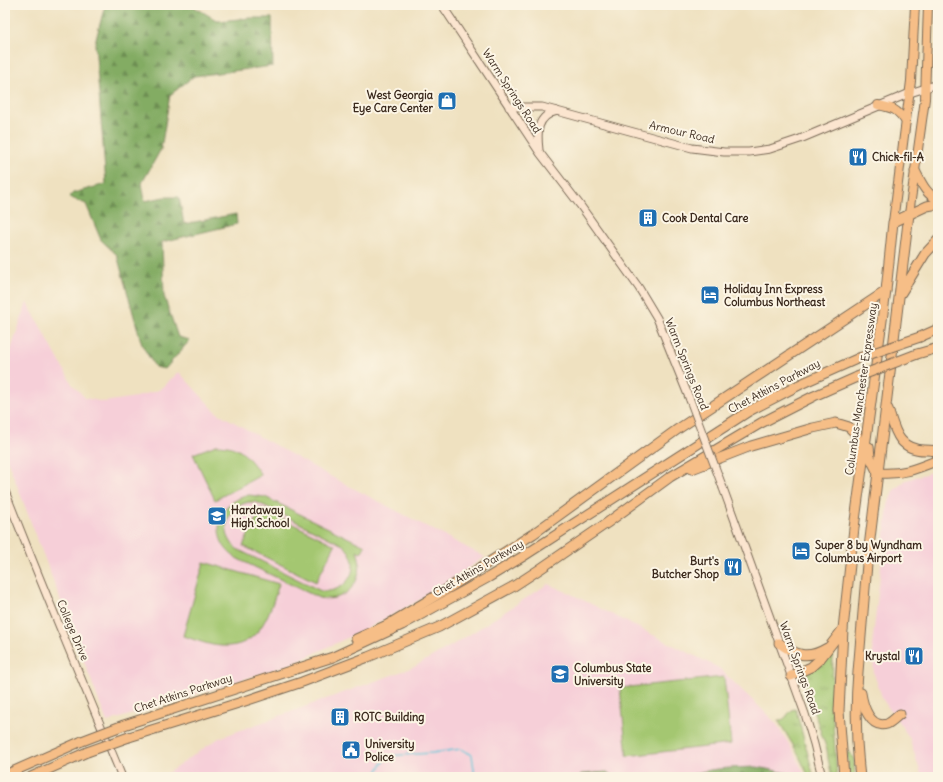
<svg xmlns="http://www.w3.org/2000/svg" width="943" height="782" font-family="Delius,sans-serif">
	<defs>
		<pattern id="grass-tufts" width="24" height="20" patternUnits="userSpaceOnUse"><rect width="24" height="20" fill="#a4c771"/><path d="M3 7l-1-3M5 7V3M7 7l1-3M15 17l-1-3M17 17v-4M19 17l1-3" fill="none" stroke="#87a25c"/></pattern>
		<pattern id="forest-firs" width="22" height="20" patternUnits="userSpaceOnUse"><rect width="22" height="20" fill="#83ac63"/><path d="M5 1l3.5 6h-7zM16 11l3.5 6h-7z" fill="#6c8c51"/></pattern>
	</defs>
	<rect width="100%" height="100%" fill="#fcf5e5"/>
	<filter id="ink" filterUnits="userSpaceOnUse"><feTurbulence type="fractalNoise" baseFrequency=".025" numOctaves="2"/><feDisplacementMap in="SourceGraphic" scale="8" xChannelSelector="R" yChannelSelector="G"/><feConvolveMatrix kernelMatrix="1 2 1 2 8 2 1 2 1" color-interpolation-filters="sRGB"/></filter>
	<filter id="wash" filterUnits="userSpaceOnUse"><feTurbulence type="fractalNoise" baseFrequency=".012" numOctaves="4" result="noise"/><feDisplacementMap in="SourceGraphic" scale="16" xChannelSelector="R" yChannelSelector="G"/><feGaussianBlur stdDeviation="0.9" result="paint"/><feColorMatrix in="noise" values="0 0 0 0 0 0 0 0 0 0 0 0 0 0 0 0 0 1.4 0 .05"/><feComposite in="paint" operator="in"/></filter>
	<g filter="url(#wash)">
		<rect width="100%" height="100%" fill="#efe1c0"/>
		<g fill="#f6cfd8">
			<path d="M 27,302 L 72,384 L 85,398 L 104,402 L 136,397 L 159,390 L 179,372 L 216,412 L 328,475 L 485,557 L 416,602 L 368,628 L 292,664 L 107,722 L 5,454 L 5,367 Z"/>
			<path d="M 938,470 L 938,777 L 922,777 L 909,737 L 883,700 L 874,674 L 872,646 L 888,505 L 893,491 L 906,480 Z"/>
			<path d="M 548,584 L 569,593 L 719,668 L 776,723 L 794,752 L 806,777 L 162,777 L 219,738 L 414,667 L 461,640 Z"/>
		</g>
		<g fill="url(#grass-tufts)" stroke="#707848">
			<path d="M 830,652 L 833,653 L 832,709 L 837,777 L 832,777 L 828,759 L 827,750 L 801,674 Z"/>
			<path d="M 794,709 L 796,710 L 814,777 L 809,777 L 796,750 L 778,720 C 787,721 786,713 794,709 Z"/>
			<path d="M 847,752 L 850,753 L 854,759 L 855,777 L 849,777 Z"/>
		</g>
		<g fill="url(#forest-firs)" stroke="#5f6b40">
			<path d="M 105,5 L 191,5 L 218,21 L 250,18 L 272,18 L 273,66 L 194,76 L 170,95 L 161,149 L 142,183 L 145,201 L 164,197 L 179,197 L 184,224 L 236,214 L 237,224 L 162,242 L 164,296 L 178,337 L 190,340 L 165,369 L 155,367 L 142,345 L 117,255 L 101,240 L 86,204 L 69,197 L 73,193 L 106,184 L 95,43 Z"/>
			<path d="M 757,767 L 791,774 L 797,777 L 688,777 C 705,767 737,768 757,767 Z"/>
			<path d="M 607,772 L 614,777 L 578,777 L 581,774 Z"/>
		</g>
		<g fill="#a4c771" stroke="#707848" fill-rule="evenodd">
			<path d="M 216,445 C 240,445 248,456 261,475 L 215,500 L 193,454 Z"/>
			<path d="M 249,495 L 265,497 L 365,546 L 361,553 L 357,551 C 367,577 348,604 319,598 L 238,559 C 208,542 215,502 249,495 ZM 249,502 L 256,502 L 265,506 L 343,545 C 365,564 348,594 321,591 L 237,549 C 219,533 225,507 249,502 Z"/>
			<path d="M 261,508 L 335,545 L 316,582 L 243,546 Z"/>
			<path d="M 204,562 L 279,584 C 268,618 258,653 213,645 C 203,643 193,639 183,636 Z"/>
			<path d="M 724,677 L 731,744 L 627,756 L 620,688 Z"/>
		</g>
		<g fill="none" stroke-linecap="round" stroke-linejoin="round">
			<g stroke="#5ec7d9" stroke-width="1.5">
				<path d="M 374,777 L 387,756 L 432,753 L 461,749 L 472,755 L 475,777"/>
				<path d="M 708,777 L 720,777"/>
			</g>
		</g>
	</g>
	<g filter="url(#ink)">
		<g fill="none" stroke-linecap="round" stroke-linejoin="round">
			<defs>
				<g id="secondary">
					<path d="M 442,5 L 540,153 L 580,205 L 639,288 L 657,318 L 690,400"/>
					<path d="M 509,107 L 542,107 L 692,148 L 724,152 L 749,152 L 770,149 L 800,139 L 910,93 L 938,84"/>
					<path d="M 539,150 C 537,133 536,116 557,111"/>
					<path d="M 723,488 L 805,714 L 814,744 L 822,777"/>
					<path d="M 5,491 C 42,587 83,682 122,777"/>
				</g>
				<g id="primary">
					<path d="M 878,105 C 893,108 897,109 906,122"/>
					<path d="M 909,214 L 925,99 L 928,5"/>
					<path d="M 893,222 L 911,81 L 915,5"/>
				</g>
				<g id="highway">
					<path d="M 915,171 C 921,182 926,195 938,199"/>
					<path d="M 901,293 L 925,254 L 938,240"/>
					<path d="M 920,337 L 938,329"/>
					<path d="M 917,354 L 938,348"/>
					<path d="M 888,409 C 895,430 898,450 925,450 C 930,450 934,451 938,450"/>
					<path d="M 869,447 L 870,457 L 878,473 C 902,475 916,469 938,460"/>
					<path d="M 692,469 L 751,446 L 813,428 L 836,423 L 849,427 L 857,435 L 861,456"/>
					<path d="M 356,639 L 387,625 L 444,591 L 533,534 L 678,429 L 886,291"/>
					<path d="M 779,643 C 796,655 807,660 827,648"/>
					<path d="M 791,676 L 811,667 L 820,659 L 843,629"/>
					<path d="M 861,693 C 863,706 870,729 887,724 C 892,722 896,717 900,714"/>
					<path d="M 124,725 L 333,657 L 402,625 L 489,577 L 522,557 L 749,411 L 803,383 L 859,358"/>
					<path d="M 129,737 L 245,701 L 302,682 L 368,657 L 439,627 L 514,586 L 540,569 L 607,523 L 670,477 L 761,423 L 814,396 L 857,377"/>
					<path d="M 5,775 L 82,741"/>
					<path d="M 31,777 L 87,752"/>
					<path d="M 844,777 L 839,711 L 843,629 L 854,528 L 886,291 L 893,222 L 927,206 L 938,204"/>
					<path d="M 860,777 C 856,743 855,706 858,672 L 867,564 L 909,214"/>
				</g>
			</defs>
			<use href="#secondary" stroke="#7a6a57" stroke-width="9"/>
			<use href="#primary" stroke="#7a6a57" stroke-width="10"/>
			<use href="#highway" stroke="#7a6a57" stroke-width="11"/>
			<use href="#secondary" stroke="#fbe5cf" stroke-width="7"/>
			<use href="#primary" stroke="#f6be87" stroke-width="8"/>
			<use href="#highway" stroke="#f6be87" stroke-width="9"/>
			<defs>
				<path id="secondary-bridge" d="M 690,400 L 723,488"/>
				<g id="highway-bridge">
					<path d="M 859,358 L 920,337"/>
					<path d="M 857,377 L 917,354"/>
					<path d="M 82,741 L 124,725"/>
					<path d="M 87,752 L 129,737"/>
				</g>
			</defs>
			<use href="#secondary-bridge" stroke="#7a6a57" stroke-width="9" stroke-linecap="butt"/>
			<use href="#highway-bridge" stroke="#7a6a57" stroke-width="11" stroke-linecap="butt"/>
			<use href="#secondary-bridge" stroke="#fbe5cf" stroke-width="7"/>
			<use href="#highway-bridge" stroke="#f6be87" stroke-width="9"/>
		</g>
	</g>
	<defs>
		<symbol id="shop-square" viewBox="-11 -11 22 22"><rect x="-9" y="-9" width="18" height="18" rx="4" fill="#1f6fb2" stroke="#fcf5e5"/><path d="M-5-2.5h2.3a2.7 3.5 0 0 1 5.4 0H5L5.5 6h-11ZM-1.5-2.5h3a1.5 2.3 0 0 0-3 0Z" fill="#fff"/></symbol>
		<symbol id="restaurant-square" viewBox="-11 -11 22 22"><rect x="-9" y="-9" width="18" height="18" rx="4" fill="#1f6fb2" stroke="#fcf5e5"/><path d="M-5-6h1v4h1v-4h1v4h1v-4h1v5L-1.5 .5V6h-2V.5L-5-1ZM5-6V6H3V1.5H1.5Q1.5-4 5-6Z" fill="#fff"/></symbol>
		<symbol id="building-square" viewBox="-11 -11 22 22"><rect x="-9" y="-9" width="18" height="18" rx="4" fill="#1f6fb2" stroke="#fcf5e5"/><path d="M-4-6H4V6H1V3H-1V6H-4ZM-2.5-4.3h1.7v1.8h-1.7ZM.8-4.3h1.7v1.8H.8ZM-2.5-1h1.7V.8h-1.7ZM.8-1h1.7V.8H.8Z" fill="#fff"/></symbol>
		<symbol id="hotel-square" viewBox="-11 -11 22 22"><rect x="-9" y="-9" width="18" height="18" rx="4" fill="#1f6fb2" stroke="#fcf5e5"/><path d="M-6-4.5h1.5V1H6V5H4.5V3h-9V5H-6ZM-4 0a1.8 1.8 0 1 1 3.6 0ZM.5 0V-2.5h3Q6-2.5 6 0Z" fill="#fff"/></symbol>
		<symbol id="school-square" viewBox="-11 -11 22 22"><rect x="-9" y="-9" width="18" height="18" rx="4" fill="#1f6fb2" stroke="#fcf5e5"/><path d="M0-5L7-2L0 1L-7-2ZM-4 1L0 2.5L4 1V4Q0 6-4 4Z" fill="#fff"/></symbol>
		<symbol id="university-square" viewBox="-11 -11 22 22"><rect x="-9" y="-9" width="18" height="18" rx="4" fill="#1f6fb2" stroke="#fcf5e5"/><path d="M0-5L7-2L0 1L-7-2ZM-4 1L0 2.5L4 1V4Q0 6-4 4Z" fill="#fff"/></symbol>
		<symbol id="civic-square" viewBox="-11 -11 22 22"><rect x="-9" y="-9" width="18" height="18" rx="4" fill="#1f6fb2" stroke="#fcf5e5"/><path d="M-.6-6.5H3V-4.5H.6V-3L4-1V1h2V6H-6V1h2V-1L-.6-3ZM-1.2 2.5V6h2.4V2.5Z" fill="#fff"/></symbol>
	</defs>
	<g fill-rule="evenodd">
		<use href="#shop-square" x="436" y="90" width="22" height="22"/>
		<use href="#restaurant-square" x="847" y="146" width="22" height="22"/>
		<use href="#building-square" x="637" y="207" width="22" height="22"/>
		<use href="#hotel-square" x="699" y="284" width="22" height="22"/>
		<use href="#school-square" x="206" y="505" width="22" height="22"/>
		<use href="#hotel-square" x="790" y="540" width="22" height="22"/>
		<use href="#restaurant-square" x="722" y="556" width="22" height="22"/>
		<use href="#restaurant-square" x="903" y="645" width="22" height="22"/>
		<use href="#university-square" x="549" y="663" width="22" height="22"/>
		<use href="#building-square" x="329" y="706" width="22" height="22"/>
		<use href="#civic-square" x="340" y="739" width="22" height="22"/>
	</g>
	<g text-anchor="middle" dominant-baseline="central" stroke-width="4" stroke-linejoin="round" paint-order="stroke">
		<g font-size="11" fill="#3b2a1e" stroke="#fcf5e5">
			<text transform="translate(512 91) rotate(57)">Warm Springs Road</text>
			<text transform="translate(682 132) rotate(13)">Armour Road</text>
			<text transform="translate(687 364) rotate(68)">Warm Springs Road</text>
			<text transform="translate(774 386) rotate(-28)">Chet Atkins Parkway</text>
			<text transform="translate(861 389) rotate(-82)">Columbus-Manchester Expressway</text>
			<text transform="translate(478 568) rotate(-30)">Chet Atkins Parkway</text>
			<text transform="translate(73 630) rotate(67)">College Drive</text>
			<text transform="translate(800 668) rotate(70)">Warm Springs Road</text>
			<text transform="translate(183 693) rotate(-18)">Chet Atkins Parkway</text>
		</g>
		<g font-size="11" font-weight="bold" fill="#3b2a1e" stroke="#fcf5e5" text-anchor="start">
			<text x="433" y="95" text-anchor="end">West Georgia<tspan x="433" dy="13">Eye Care Center</tspan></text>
			<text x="872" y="157">Chick-fil-A</text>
			<text x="662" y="218">Cook Dental Care</text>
			<text x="724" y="289">Holiday Inn Express<tspan x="724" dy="13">Columbus Northeast</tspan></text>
			<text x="231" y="510">Hardaway<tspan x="231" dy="13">High School</tspan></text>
			<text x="815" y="545">Super 8 by Wyndham<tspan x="815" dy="13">Columbus Airport</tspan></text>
			<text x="719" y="561" text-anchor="end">Burt's<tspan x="719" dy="13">Butcher Shop</tspan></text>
			<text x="900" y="656" text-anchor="end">Krystal</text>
			<text x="574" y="668">Columbus State<tspan x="574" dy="13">University</tspan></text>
			<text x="354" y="717">ROTC Building</text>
			<text x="365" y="744">University<tspan x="365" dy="13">Police</tspan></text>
		</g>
	</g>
	<rect width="943" height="782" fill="none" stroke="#fcf5e5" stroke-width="20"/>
</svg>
